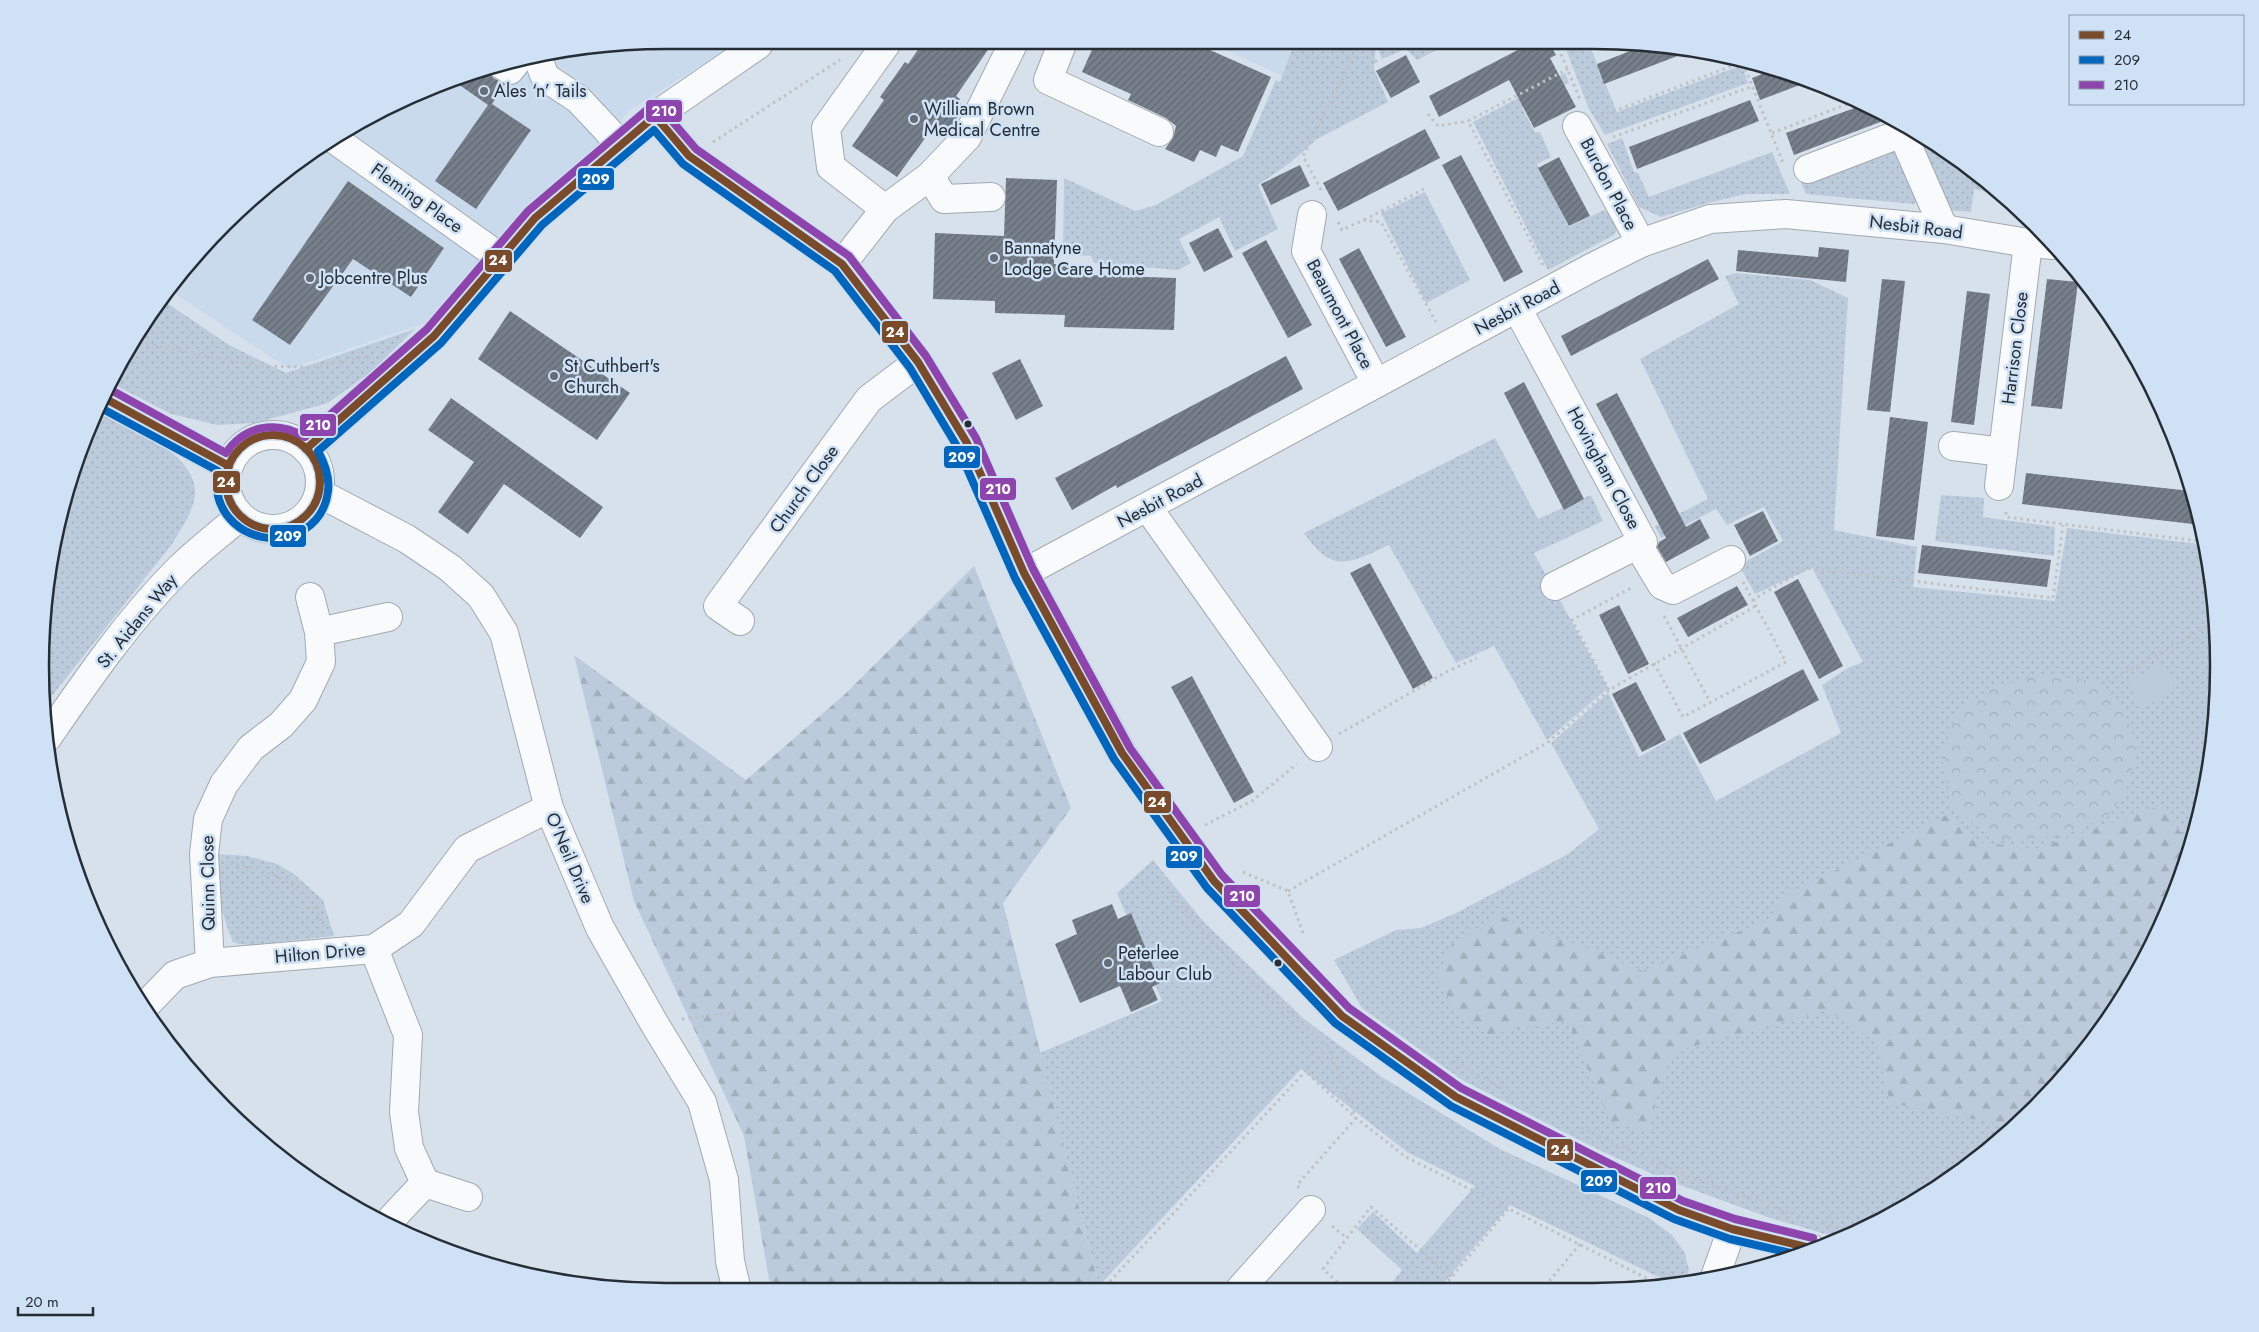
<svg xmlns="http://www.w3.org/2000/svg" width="2259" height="1332" font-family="Jost,sans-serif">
	<defs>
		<pattern id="grass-dots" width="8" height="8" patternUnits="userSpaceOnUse" patternTransform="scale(1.25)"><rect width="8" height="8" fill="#bccbdc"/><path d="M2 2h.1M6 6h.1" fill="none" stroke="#a1afbd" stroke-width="1.8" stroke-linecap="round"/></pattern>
		<pattern id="forest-firs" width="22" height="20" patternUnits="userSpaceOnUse" patternTransform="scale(1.25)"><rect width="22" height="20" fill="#bccbdc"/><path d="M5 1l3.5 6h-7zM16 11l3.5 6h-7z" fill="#a1afbd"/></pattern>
		<pattern id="park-crowns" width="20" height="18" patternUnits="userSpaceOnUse" patternTransform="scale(1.25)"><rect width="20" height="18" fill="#bccbdc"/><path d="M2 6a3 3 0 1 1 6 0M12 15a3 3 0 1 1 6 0" fill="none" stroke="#a1afbd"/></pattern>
		<pattern id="building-hatch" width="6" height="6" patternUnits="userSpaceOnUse" patternTransform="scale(1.25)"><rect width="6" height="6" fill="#77808a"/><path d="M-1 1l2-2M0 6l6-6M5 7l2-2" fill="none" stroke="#616972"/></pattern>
	</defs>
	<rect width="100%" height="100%" fill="#d7e1ec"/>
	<g fill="#c9daec">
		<path d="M 1211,43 L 1293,43 L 1282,76 Z"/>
		<path d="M 584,45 L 733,45 L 630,110 L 610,133 L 423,324 L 289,369 L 169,290 L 223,224 L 285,169 L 389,105 L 465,73 Z"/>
	</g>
	<g fill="url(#grass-dots)">
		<path d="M 1452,42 L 1417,60 L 1406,49 L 1382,59 L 1376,45 L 1374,69 L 1388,102 L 1317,139 L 1290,163 L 1258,185 L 1278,229 L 1235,251 L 1219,217 L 1179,239 L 1191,263 L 1178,270 L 1094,263 L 1091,256 L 1063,255 L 1064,178 L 1135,211 L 1156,205 L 1243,156 L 1276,80 L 1280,82 L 1294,43 Z"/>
		<path d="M 1563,42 L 1588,42 L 1617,112 L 1742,65 L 1748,83 L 1605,135 L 1589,109 Z"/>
		<path d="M 1565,73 L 1569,83 L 1522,108 L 1535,132 L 1540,132 L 1551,157 L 1537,164 L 1569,227 L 1604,210 L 1616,220 L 1618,229 L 1614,235 L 1548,270 L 1473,122 Z"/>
		<path d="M 1911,131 L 1941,146 L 2001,195 L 1974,189 L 1971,212 L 1945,210 Z"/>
		<path d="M 1622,138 L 1634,172 L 1638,173 L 1649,197 L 1772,152 L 1790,194 L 1746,194 L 1712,202 L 1661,217 L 1639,207 L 1607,144 Z"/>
		<path d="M 1896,150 L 1917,201 L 1914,204 L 1806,194 L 1801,183 Z"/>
		<path d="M 1425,192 L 1470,280 L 1426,303 L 1381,213 Z"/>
		<path d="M 1736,273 L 1810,280 L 1848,298 L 1834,530 L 1917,547 L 1913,587 L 2055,601 L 2067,528 L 2207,545 L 2219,666 L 2207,788 L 2171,906 L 2113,1014 L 2006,1136 L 1906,1208 L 1836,1237 L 1770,1218 L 1661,1178 L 1601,1151 L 1462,1080 L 1362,1008 L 1334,960 L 1396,930 L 1421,928 L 1456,913 L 1568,854 L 1599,829 L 1551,743 L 1608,693 L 1639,757 L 1680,734 L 1716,801 L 1841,733 L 1822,685 L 1848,668 L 1863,662 L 1812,568 L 1755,594 L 1739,565 L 1783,541 L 1764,507 L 1727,525 L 1716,509 L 1661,538 L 1655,526 L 1708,499 L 1640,359 L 1739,304 L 1725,276 Z"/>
		<path d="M 161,299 L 229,345 L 286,373 L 415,329 L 371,372 L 328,403 L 255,423 L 217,425 L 171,414 L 113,384 L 146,318 Z"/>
		<path d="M 99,413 C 128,427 191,451 195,488 C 197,507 181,529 172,544 L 44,706 L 40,666 L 45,584 L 73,465 Z"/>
		<path d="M 1495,438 L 1538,519 L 1591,495 L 1603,521 L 1534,553 L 1608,688 L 1547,740 L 1494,646 L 1456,663 L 1389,545 C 1349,563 1333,575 1304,533 Z"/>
		<path d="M 1941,495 L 1984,498 L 1983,517 L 2055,527 L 2054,556 L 1935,541 Z"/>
		<path d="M 218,854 L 247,856 L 277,864 L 294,874 L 323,900 L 334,936 L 251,945 L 239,944 L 233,942 C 220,913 217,886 218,854 Z"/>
		<path d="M 1153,860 L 1203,921 L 1303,1018 L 1382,1077 L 1500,1149 L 1649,1218 L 1672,1235 L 1685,1253 L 1689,1270 L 1685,1282 L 1673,1284 L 1510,1205 L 1437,1291 L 1385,1291 L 1402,1270 L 1357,1229 L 1373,1212 L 1417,1253 L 1475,1186 L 1407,1152 L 1301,1069 L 1099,1286 L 1040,1053 L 1162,1001 L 1117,893 Z"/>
	</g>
	<g fill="url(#forest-firs)">
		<path d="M 974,566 L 1071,808 L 1003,903 L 1100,1291 L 771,1291 L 744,1136 L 634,901 L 574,655 L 746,780 L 844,695 Z"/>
		<path d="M 2160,806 L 2190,844 L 2171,906 L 2113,1014 L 2015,1127 L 1890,1103 L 1876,1042 L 1827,1010 L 1679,1050 L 1662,1075 L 1649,1132 L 1610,1122 L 1568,1020 L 1489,1035 L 1454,1009 L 1437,977 L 1452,944 L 1499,915 L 1527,930 L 1583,946 L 1643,971 L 1767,920 L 1788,894 L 1950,813 L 1979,842 L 2035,849 Z"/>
	</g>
	<path fill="url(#park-crowns)" d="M 2044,675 L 2099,682 L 2123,710 L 2138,747 L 2126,791 L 2107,817 L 2059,837 L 1994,841 L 1952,805 L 1940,751 L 1958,712 L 1995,686 Z"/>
	<path fill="#bccbdc" d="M 2163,663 L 2177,689 L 2142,708 L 2128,683 Z"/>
	<g fill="url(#building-hatch)">
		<path d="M 1533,42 L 1549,42 L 1556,55 L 1550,58 L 1576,107 L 1534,128 L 1509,80 L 1439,117 L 1429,96 Z"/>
		<path d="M 1095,43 L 1194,43 L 1271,77 L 1238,152 L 1221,145 L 1216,157 L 1200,150 L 1194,162 L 1165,149 L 1173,138 L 1176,126 L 1166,118 L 1128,100 L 1131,94 L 1082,72 Z"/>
		<path d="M 922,44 L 992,44 L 956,96 L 960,99 L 958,102 L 965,106 L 944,138 L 931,130 L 897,177 L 852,146 L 884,100 L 880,97 L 905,62 L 908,64 Z"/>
		<path d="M 1648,44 L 1688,52 L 1604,84 L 1597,64 Z"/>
		<path d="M 1406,55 L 1420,82 L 1391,98 L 1376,71 Z"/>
		<path d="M 487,68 L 493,78 L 505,84 L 492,104 L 531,130 L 476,209 L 435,181 L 488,105 L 451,79 Z"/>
		<path d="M 1775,69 L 1794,73 L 1810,81 L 1760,100 L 1752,78 Z"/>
		<path d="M 1750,100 L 1759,121 L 1637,169 L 1629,147 Z"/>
		<path d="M 1860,106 L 1888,119 L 1794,155 L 1786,133 Z"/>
		<path d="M 1425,129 L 1440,158 L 1338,211 L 1323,183 Z"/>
		<path d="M 1461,155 L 1523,272 L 1504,282 L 1442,165 Z"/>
		<path d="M 1559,157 L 1590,216 L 1569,226 L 1538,168 Z"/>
		<path d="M 1300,165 L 1310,186 L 1271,205 L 1261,184 Z"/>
		<path d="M 1006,178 L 1057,180 L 1054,264 L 1089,266 L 1088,275 L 1176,278 L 1174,330 L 1064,327 L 1065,315 L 995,313 L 995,301 L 933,299 L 935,233 L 1004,236 Z"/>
		<path d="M 348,181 L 444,248 L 411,297 L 353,259 L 290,345 L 252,320 Z"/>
		<path d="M 1218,228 L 1233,257 L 1204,272 L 1189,243 Z"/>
		<path d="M 1266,240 L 1312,325 L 1288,338 L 1242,253 Z"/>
		<path d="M 1819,247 L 1849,250 L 1846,282 L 1736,271 L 1738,250 L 1818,257 Z"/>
		<path d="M 1359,248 L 1406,337 L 1386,347 L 1339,259 Z"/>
		<path d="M 1708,259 L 1719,279 L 1571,356 L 1561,336 Z"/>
		<path d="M 1882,279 L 1905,281 L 1890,412 L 1867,410 Z"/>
		<path d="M 2047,279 L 2078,282 L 2062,409 L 2031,406 Z"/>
		<path d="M 1967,291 L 1990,294 L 1974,425 L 1951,422 Z"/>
		<path d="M 510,311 L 630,393 L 597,440 L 478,359 Z"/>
		<path d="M 1286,356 L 1303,389 L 1117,488 L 1116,485 L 1072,510 L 1055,478 Z"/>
		<path d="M 1020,359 L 1043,406 L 1016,420 L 992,373 Z"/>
		<path d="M 1524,382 L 1584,499 L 1564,510 L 1504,393 Z"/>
		<path d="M 1617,393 L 1686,527 L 1700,519 L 1710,538 L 1666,562 L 1657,547 L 1659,542 L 1666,538 L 1596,404 Z"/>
		<path d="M 451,398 L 603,507 L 580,538 L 504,484 L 468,534 L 438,512 L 474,462 L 428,430 Z"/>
		<path d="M 1890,417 L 1928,422 L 1914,540 L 1876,536 Z"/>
		<path d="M 2026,473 L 2191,491 L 2201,525 L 2022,504 Z"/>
		<path d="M 1763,511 L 1778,541 L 1750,556 L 1734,525 Z"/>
		<path d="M 1922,545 L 2051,560 L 2047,587 L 1918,573 Z"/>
		<path d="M 1370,563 L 1433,678 L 1413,689 L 1350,573 Z"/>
		<path d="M 1798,579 L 1843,666 L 1819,679 L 1774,592 Z"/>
		<path d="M 1737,586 L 1748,605 L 1688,637 L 1677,618 Z"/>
		<path d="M 1619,605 L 1649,664 L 1628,674 L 1599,615 Z"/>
		<path d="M 1803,669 L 1819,700 L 1700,764 L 1683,733 Z"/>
		<path d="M 1192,676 L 1254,792 L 1234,803 L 1171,687 Z"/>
		<path d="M 1636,682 L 1666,740 L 1642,752 L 1612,694 Z"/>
		<path d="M 1112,904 L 1118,919 L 1131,913 L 1160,983 L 1152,987 L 1158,1000 L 1131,1012 L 1120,986 L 1080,1003 L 1055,944 L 1077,934 L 1072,920 Z"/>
	</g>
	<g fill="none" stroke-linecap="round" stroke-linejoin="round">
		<defs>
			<g id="minor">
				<path d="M 1062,44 L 1048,80 L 1159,132"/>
				<path d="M 537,56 L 545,77 L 578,99 L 610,133 L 619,148"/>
				<path d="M 502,65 L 510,70 L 517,61"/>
				<path d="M 655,116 L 689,156 L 842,264 L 918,362 L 967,443 L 1024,573 L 1122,753 L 1214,881 L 1342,1016 L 1456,1097 L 1679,1210 L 1732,1229 L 1811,1248"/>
				<path d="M 1577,126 L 1641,243"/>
				<path d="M 334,139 L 501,258"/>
				<path d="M 1808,169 L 1902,133 L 1944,229"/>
				<path d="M 930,176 L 944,199 L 991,197"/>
				<path d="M 885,209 L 831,167 L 826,128 L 886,44"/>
				<path d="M 1312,215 L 1306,251 L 1376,383"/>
				<path d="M 842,264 L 885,209 L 930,176 L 967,137 L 1013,44"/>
				<path d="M 1517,308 L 1643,542 L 1555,586"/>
				<path d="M 106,399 L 229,466"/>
				<circle cx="273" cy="482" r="47"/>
				<path d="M 1953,446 L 2003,452"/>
				<path d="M 306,449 L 434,336 L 535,218 L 655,116 L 758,45"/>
				<path d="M 1999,486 L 2028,243"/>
				<path d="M 319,493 L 407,539 L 450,568 L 481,596 L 504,633 L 549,808 L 600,928 L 654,1023 L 702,1102 L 724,1180 L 730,1261 L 737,1291"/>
				<path d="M 1148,508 L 1318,747"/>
				<path d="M 1638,545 L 1662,585 L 1673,590 L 1731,560"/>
				<path d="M 1024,573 L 1591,268 L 1641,243 L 1710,219 L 1786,214 L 1944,229 L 2028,243 L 2053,245"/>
				<path d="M 740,621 L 718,606 L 869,399 L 918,362"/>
				<path d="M 319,632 L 388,617"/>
				<path d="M 47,738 C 87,680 129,619 179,569 C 198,550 220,534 240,516"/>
				<path d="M 374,949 L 408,1035 L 404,1112 L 409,1148 L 425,1183 L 393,1217"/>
				<path d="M 210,963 L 204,854 L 208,819 L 224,784 L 251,748 L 281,725 L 303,700 L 321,662 L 319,632 L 310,597"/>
				<path d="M 143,1008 L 175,975 L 210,963 L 374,949 L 411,924 L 467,849 L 549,808"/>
				<path d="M 425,1183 L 468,1197"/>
				<path d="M 1715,1277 L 1732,1229"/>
				<path d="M 1242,1291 L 1241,1288 L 1311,1210"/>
			</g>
		</defs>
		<use href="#minor" stroke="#a2a9b2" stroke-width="30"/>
		<g stroke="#bfc2c5" stroke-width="3" stroke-dasharray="2.5 4" stroke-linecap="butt">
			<path d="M 1368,42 L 1377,64"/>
			<path d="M 1556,42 L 1581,102"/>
			<path d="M 1743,63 L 1783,163"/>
			<path d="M 1428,114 L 1438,126 L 1468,121"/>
			<path d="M 1601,116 L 1740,63"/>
			<path d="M 1772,133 L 1853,102"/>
			<path d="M 1613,137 L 1753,86"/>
			<path d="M 713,142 L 840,60"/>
			<path d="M 1321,190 L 1303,156 L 1361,42"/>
			<path d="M 1364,220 L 1424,189"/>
			<path d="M 1338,222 L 1342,230 L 1363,220 L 1381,222 L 1436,322"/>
			<path d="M 1543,265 L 1468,121 L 1568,69"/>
			<path d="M 134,341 L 257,366 L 311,367 L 372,355"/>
			<path d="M 2006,512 L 2006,517 L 2207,542"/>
			<path d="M 1664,616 L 1710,702"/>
			<path d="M 1654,663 L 1683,717 L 1786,662 L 1743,582"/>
			<path d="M 2103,685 L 2215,622"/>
			<path d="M 1609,690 L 1572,620 L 1633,587"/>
			<path d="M 1339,734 L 1448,671 L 1477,658"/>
			<path d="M 1205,825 L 1252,801 L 1297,764"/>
			<path d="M 230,864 C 271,868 310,887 324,928"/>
			<path d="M 1243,872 L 1288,891 L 1304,936"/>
			<path d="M 1168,891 L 1235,965 L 1328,1047 L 1356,1118 L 1406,1157 L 1662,1286"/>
			<path d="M 1288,891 L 1547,743 L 1609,690 L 1754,607 L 1754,599 L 1807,568 L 2053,598 L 2063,525"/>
			<path d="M 682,1019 L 741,1012"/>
			<path d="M 1455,1061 L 1502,1088"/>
			<path d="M 1581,1128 L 1694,1179 L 1803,1217"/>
			<path d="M 1299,1188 L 1297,1185 L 1356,1118 L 1305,1071"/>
			<path d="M 1823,1223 L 1852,1231"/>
			<path d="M 1332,1226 L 1347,1238"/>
			<path d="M 1101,1291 L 1328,1047"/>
			<path d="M 1347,1291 L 1323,1269 L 1371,1207 L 1452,1277"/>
			<path d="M 1440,1291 L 1509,1208"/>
			<path d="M 1541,1291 L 1580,1244"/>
		</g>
		<use href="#minor" stroke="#f9fafc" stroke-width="28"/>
		<defs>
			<g id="bus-1">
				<path d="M 106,399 L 229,466"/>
				<circle cx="273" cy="482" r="47"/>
				<path d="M 306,449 L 434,336 L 535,218 L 655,116 L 689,156 L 842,264 L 918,362 L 967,443 L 1024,573 L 1122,753 L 1214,881 L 1342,1016 L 1456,1097 L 1679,1210 L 1732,1229 L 1810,1248"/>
			</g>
			<path id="bus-2" d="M 101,408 L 218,471 C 214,492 219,509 234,523 C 266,552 323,538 328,491 C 330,477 325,464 318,451 L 441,343 L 542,225 L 654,130 L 683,164 L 835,271 L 910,368 L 958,448 L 1015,578 L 1114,759 L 1207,888 L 1335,1023 L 1451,1106 L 1674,1219 L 1730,1239 L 1795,1254"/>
			<path id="bus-3" d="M 111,390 L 226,453 C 245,425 277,420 305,437 L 427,329 L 528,211 L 649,108 L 660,107 L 696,149 L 849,256 L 926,356 L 976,438 L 1033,569 L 1130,748 L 1222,875 L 1349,1008 L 1461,1088 L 1683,1201 L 1735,1219 L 1813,1238"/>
		</defs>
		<use href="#bus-1" stroke="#cee1f5" stroke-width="11"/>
		<use href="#bus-2" stroke="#cee1f5" stroke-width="11"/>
		<use href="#bus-3" stroke="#cee1f5" stroke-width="11"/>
		<use href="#bus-1" stroke="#7a4b2a" stroke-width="8"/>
		<use href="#bus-2" stroke="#0065bd" stroke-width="8"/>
		<use href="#bus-3" stroke="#8e44ad" stroke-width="8"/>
	</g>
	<g fill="#646c75" stroke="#cee1f5" stroke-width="2">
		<circle cx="484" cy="91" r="5"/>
		<circle cx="914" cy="119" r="5"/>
		<circle cx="994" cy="258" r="5"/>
		<circle cx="310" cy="278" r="5"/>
		<circle cx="554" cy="376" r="5"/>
		<circle cx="1108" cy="963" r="5"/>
	</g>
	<g fill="#262d35" stroke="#cee1f5" stroke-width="2">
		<circle cx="968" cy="424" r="4.5"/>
		<circle cx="1278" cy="963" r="4.5"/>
	</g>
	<g text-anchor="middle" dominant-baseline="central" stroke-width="5" stroke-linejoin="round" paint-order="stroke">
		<g font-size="18" fill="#262d35" stroke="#cee1f5" text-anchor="start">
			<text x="494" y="91">Ales ‘n’ Tails</text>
			<text x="924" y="109">William Brown<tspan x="924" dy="21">Medical Centre</tspan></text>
			<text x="1004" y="248">Bannatyne<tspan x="1004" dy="21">Lodge Care Home</tspan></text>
			<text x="320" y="278">Jobcentre Plus</text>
			<text x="564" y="366">St Cuthbert's<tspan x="564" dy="21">Church</tspan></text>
			<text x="1118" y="953">Peterlee<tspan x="1118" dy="21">Labour Club</tspan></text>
		</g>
		<g font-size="18" fill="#262d35" stroke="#cee1f5">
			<text transform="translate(1609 184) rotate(62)">Burdon Place</text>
			<text transform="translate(417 198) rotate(35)">Fleming Place</text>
			<text transform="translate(1916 227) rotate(7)">Nesbit Road</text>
			<text transform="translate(1517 308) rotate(-28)">Nesbit Road</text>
			<text transform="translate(1340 314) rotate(62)">Beaumont Place</text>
			<text transform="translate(2015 348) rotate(-83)">Harrison Close</text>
			<text transform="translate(1604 468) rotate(62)">Hovingham Close</text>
			<text transform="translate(804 489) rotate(-54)">Church Close</text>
			<text transform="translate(1160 501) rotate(-28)">Nesbit Road</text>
			<text transform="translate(137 621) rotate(-51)">St. Aidans Way</text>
			<text transform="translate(570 858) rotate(67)">O'Neil Drive</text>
			<text transform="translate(208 883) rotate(-91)">Quinn Close</text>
			<text transform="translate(320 953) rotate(-5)">Hilton Drive</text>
		</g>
	</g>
	<path d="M0 0H2259V1332H0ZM666 49H1593A617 617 0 0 1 2210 666V666A617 617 0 0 1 1593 1283H666A617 617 0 0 1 49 666V666A617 617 0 0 1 666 49Z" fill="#cee1f5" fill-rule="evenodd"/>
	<path fill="none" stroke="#262d35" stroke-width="2.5" d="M666 49H1593A617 617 0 0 1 2210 666V666A617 617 0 0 1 1593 1283H666A617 617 0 0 1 49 666V666A617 617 0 0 1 666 49Z"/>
	<g stroke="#cee1f5" stroke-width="2">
		<rect x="645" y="99" width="38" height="24" rx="5" fill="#8e44ad"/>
		<rect x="577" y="167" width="38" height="24" rx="5" fill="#0065bd"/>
		<rect x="484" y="249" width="29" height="24" rx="5" fill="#7a4b2a"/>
		<rect x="881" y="320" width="28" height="24" rx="5" fill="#7a4b2a"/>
		<rect x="299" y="413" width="38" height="24" rx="5" fill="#8e44ad"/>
		<rect x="943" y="445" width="38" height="24" rx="5" fill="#0065bd"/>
		<rect x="212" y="470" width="29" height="24" rx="5" fill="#7a4b2a"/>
		<rect x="979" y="477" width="38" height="24" rx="5" fill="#8e44ad"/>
		<rect x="269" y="524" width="38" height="24" rx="5" fill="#0065bd"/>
		<rect x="1143" y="790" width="29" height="24" rx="5" fill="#7a4b2a"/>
		<rect x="1165" y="845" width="38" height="24" rx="5" fill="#0065bd"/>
		<rect x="1223" y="884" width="38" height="24" rx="5" fill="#8e44ad"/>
		<rect x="1546" y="1138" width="28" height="24" rx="5" fill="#7a4b2a"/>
		<rect x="1580" y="1169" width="38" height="24" rx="5" fill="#0065bd"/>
		<rect x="1639" y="1176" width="38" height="24" rx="5" fill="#8e44ad"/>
	</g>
	<g font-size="14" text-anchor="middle" font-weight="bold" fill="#fff">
		<text x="664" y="116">210</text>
		<text x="596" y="184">209</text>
		<text x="498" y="265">24</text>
		<text x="895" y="337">24</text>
		<text x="318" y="430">210</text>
		<text x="962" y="462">209</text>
		<text x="226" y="487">24</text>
		<text x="998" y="494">210</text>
		<text x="288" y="541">209</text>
		<text x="1157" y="807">24</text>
		<text x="1184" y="861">209</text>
		<text x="1242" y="901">210</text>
		<text x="1560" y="1155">24</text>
		<text x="1599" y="1186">209</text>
		<text x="1658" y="1193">210</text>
	</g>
	<rect x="2069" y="15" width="175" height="90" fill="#cee1f5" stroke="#8b99a8"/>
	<rect x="2079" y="31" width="25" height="8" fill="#7a4b2a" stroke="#8b99a8"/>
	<text x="2114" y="40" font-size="15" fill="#262d35">24</text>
	<rect x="2079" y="56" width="25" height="8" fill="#0065bd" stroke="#8b99a8"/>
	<text x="2114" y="65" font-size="15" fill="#262d35">209</text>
	<rect x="2079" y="81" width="25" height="8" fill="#8e44ad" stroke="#8b99a8"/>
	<text x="2114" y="90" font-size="15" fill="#262d35">210</text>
	<path d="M18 1307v8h75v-8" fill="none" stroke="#262d35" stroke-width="2.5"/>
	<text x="25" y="1307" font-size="15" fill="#262d35" stroke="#cee1f5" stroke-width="4" paint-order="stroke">20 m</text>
</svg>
